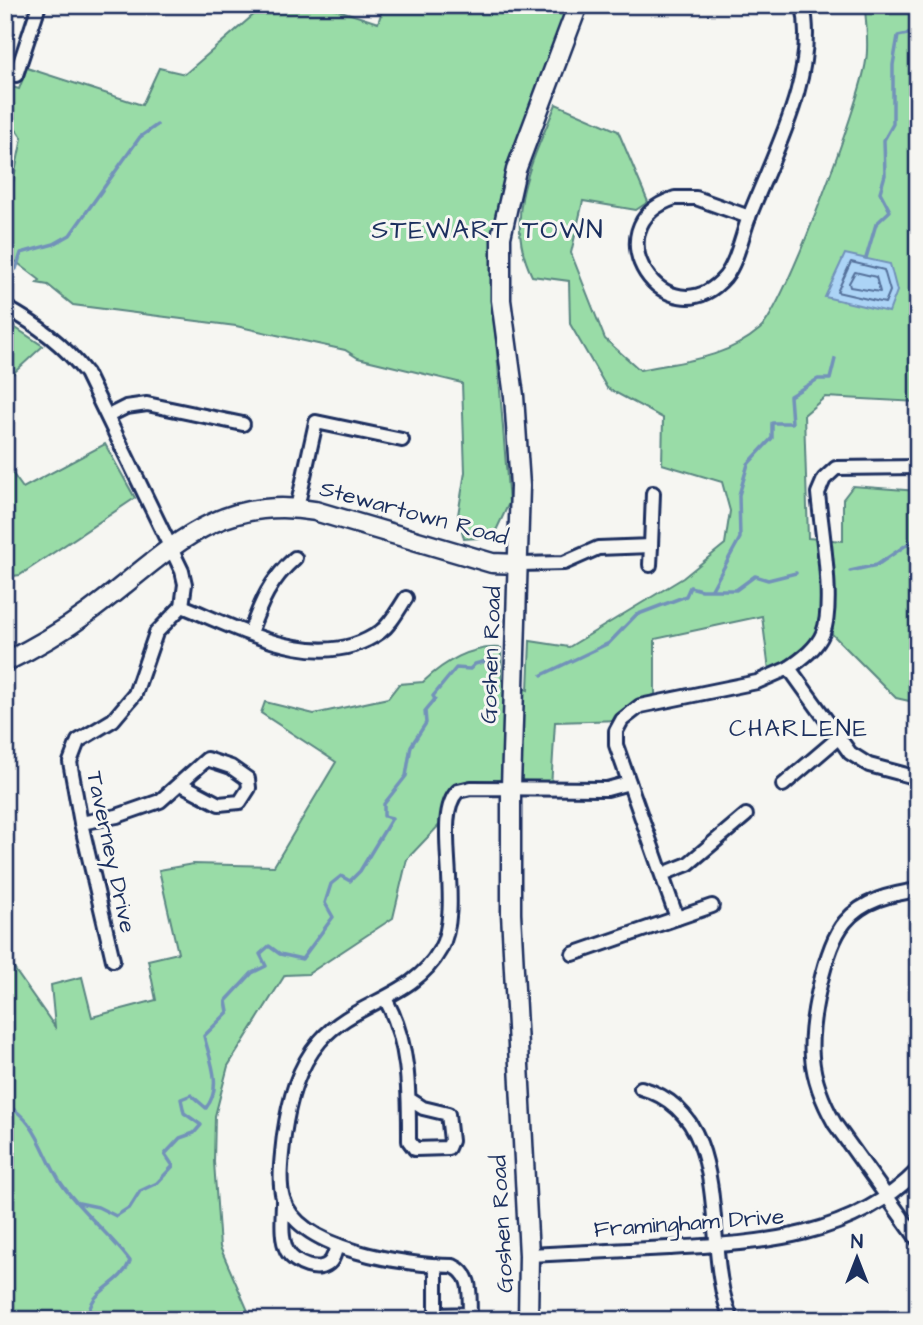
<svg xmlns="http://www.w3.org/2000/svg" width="923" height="1325" font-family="'Architects Daughter',sans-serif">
	<rect width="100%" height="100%" fill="#f6f6f2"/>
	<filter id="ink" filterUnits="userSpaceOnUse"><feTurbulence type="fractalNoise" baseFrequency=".0143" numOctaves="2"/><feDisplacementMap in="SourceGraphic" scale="14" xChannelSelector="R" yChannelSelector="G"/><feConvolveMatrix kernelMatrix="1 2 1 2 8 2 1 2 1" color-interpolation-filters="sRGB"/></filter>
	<g filter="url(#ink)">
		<g fill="#99dca7" stroke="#5a8682" stroke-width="2">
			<path d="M 265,5 L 323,5 L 378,23 L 384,5 L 570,5 L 539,83 L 508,195 L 494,315 L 509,503 L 493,537 L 464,539 L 458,515 L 465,472 L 462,383 L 358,358 L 345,350 L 236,326 L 73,305 L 48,285 L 37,283 L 40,280 L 7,255 L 5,258 L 5,222 L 22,138 L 5,114 L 5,85 L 19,89 L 27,68 L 142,105 L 159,68 L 185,74 Z"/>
			<path d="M 815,5 L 918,5 L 918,402 L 825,397 L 804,415 L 808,538 L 843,541 L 843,499 L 853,486 L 918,491 L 918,703 L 896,698 L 825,627 L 822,637 L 770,678 L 762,616 L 655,639 L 655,703 L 622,720 L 555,722 L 551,788 L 458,791 L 447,817 L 407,859 L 393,918 L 308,974 L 285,975 L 228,1066 L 215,1116 L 214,1162 L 220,1247 L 252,1320 L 5,1320 L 5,956 L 55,1027 L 51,985 L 82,977 L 92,1017 L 156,1000 L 148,960 L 178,953 L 159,870 L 193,864 L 274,866 L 336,762 L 261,713 L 265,702 L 314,714 L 388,698 L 399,684 L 423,682 C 444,662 472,645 501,648 L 502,680 L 528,690 L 530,641 L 569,647 L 683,578 L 725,544 L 730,511 L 722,482 L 662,464 L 663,418 L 607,388 L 570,324 L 569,281 L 532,276 C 502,216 533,160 556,104 L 618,131 L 648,202 L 636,210 L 583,201 L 571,253 L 605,339 L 640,370 C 684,361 725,359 760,329 C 785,307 861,99 866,61 C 869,44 866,25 865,8 Z"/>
			<path d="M 5,321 L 43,346 L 5,381 Z"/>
			<path d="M 105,444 L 135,498 L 20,575 L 5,577 L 5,463 L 23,488 Z"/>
		</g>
		<path fill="#acd4f6" stroke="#7292b9" stroke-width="2" d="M 845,254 L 890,264 L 897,291 L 889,312 L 825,297 Z"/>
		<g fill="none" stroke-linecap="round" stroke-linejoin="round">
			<g stroke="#55719b" stroke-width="2">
				<path d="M 851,262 L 884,270 L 890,291 L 885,303 L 837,292 Z"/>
				<path d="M 855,272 L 876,277 L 880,292 L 850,287 L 849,283 Z"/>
			</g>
			<g stroke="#7292b9" stroke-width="3.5">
				<path d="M 866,258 L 876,224 L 890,211 L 880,192 L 885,175 L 884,140 L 893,124 L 893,65 L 898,36 L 917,32 L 914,5"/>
				<path d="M 5,269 L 16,269 L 21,253 L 54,244 L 70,235 L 140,137 L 157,125"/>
				<path d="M 850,571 L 877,565 L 918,537"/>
				<path d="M 712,589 L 740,538 L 739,495 L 748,464 L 772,438 L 772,423 L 792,423 L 790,396 L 818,379 L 830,379 L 835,359"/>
				<path d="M 542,675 L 609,643 L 636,615 L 686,596 L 690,587 L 701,590 L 736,590 L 755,576 L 768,580 L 796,573"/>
				<path d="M 5,1104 C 38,1121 42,1154 61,1183 C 80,1211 109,1233 130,1261 C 119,1289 87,1288 89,1320"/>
				<path d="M 79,1203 L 98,1207 L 116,1216 L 130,1207 L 140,1191 L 157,1183 L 173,1166 L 165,1154 L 180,1138 L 194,1133 L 201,1125 L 184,1113 L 181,1099 L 191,1095 L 206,1108 C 223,1087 210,1060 204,1036 L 228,1012 L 226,1001 L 252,973 L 266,966 L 260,954 L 269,946 L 280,954 L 302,959 L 333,917 L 325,903 L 331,884 L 341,876 L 350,881 L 360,871 L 392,818 L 384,816 L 384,804 L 406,776 L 411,746 L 426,723 L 425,711 L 435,699 L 433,696 L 456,668 L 470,669 L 475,664 L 486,661"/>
			</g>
			<defs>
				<g id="street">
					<path d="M 16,75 L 39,5"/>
					<path d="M 675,198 L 696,198 L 749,217 C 742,235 737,262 725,277 C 667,343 589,226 675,198 Z"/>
					<path d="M 749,217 C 774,153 818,74 803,5"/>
					<path d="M 5,307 C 38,325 63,344 86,373 L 182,571 L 185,584 L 182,606 L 156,633 L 135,694 L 113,720 L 78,741 L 70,762 L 81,823 L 113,960"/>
					<path d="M 108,416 L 126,407 L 147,404 L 243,424"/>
					<path d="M 297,508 L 316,422 L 402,440"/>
					<path d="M 519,564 L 564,563 L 598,548 L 651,546 L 653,493"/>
					<path d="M 650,565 L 651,546"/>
					<path d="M 182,606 C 241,629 320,675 380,632 C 391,624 398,610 406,598"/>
					<path d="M 250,633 C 261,602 270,580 295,558"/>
					<path d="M 789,668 C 802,659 817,648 823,633 C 835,604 821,527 818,493 L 824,479 L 836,468 L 918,467"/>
					<path d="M 783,785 L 837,739"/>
					<path d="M 81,823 L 117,816 L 160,801 L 207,759 L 231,767 L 248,779 L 249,788 L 240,802 L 219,804 L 181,784"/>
					<path d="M 663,874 L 688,864 L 746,815"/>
					<path d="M 918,890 C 891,894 863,900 845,922 C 824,947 809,1025 812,1057 C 814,1082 823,1103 835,1124 L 918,1240"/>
					<path d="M 677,918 L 616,745 L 616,731 L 622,720 L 640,706 L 757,682 L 789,668 L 850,753 L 869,765 L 918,778"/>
					<path d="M 573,954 L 712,906"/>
					<path d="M 386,1000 C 410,1045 409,1091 409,1141 L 415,1149 L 448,1148 L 451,1141 L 448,1114 L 423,1108 L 409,1099"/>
					<path d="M 641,1088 C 739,1116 699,1250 732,1320"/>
					<path d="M 283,1200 C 283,1216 280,1237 287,1251 C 294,1264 320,1275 331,1261 C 334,1257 336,1249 337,1245"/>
					<path d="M 529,1255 C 576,1253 622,1250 669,1248 C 759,1243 851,1239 918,1170"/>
					<path d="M 436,1265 L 436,1315 L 470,1314 C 469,1294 473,1275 453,1266 C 407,1265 298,1251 283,1198 C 278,1180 282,1154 284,1135 C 289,1101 297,1068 320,1041 C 354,1001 413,999 440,950 C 465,906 431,817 458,791 L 471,788 L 607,789 L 629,783"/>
				</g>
				<g id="secondary">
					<path d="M 5,662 C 34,648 63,631 89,612 C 164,557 212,493 315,511 L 492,563 L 519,564"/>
					<path d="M 528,1320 L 529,1255 L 511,913 L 511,788 L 520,486 L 514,396 L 501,300 L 501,237 L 516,170 L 578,5"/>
				</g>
			</defs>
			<use href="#street" stroke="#1b2f5e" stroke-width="18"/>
			<use href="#secondary" stroke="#1b2f5e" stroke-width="23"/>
			<use href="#street" stroke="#f6f6f2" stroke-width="12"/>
			<use href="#secondary" stroke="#f6f6f2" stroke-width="18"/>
		</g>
	</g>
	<g text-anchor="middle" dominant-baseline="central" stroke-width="6" stroke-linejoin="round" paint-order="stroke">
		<g font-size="23" fill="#1b2f5e" stroke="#f6f6f2">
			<text transform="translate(414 513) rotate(15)">Stewartown Road</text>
			<text transform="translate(491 655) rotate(-88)">Goshen Road</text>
			<text transform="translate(111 852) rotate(78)">Taverney Drive</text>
			<text transform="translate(689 1223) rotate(-4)">Framingham Drive</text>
			<text transform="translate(502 1224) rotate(-93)">Goshen Road</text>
		</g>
		<g font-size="24" letter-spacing="2" fill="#1b2f5e" stroke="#f6f6f2">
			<text x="799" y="729">CHARLENE</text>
		</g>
		<g font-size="26" letter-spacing="2" fill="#1b2f5e" stroke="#f6f6f2">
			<text x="488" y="230">STEWART TOWN</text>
		</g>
	</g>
	<rect width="923" height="1325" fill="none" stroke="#f6f6f2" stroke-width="28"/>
	<rect x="14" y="14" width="895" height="1297" fill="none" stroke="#1b2f5e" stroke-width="2.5" filter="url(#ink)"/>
	<g transform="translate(857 1258)" stroke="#f6f6f2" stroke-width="5" paint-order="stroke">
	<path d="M0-5L12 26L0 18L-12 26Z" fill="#1b2f5e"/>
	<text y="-10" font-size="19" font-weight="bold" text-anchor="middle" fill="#1b2f5e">N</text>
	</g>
</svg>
